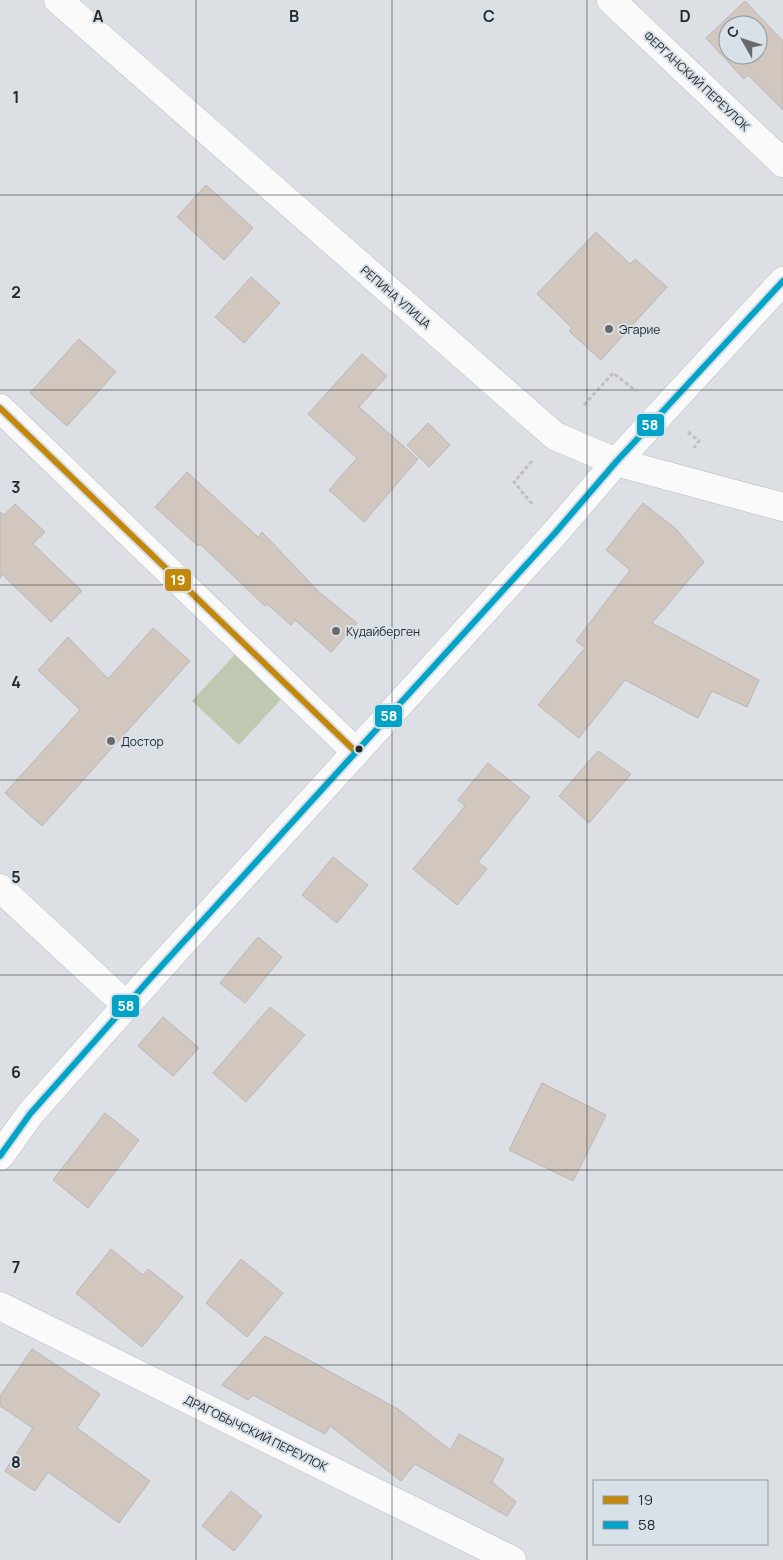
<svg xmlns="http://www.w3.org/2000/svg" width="783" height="1560" font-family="Manrope,sans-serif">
	<rect width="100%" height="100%" fill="#dce0e4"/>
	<path fill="#bfc8b0" d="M 239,650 L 286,694 L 239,745 L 192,701 Z"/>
	<g fill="#d2c7bf" stroke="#b7b7b7" fill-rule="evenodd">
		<path d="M 745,1 L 783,41 L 783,110 L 748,75 L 744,79 L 706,38 ZM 728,25 L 758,25 L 758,55 L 728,55 Z"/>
		<path d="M 206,185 L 253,228 L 224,260 L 177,217 Z"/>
		<path d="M 596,232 L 630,264 L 635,259 L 667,287 L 601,360 L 569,331 L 572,328 L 537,294 Z"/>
		<path d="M 251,277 L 280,303 L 244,343 L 215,317 Z"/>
		<path d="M 79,339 L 116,372 L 67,426 L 30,393 Z"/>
		<path d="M 362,354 L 387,376 L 359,407 L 418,459 L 364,522 L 329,490 L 357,458 L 308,414 Z"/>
		<path d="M 428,423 L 450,445 L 429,467 L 407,445 Z"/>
		<path d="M 187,472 L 258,537 L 262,532 L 319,592 L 357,623 L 331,652 L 295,620 L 291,625 L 267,604 L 265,606 L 200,544 L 198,546 L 155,507 Z"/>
		<path d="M 643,503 L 676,529 L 704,562 L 652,623 L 759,680 L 747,707 L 712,691 L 698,718 L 625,680 L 579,738 L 538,705 L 585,648 L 576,641 L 630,570 L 606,550 Z"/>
		<path d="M 15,504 L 45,532 L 33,544 L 82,591 L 51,622 L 3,575 L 0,578 L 0,512 L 4,515 Z"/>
		<path d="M 153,628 L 190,661 L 42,826 L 5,793 L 80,710 L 38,670 L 68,637 L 108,679 Z"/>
		<path d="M 598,751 L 631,774 L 589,823 L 559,796 Z"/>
		<path d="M 488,763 L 530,797 L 478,862 L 487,869 L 457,905 L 413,869 L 465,806 L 458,800 Z"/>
		<path d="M 333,857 L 368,885 L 337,923 L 302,895 Z"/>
		<path d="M 258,937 L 282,957 L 245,1003 L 220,983 Z"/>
		<path d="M 270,1007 L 305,1035 L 246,1102 L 213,1073 Z"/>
		<path d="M 163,1017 L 199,1048 L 173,1076 L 138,1046 Z"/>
		<path d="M 542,1083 L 606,1115 L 573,1181 L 509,1150 Z"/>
		<path d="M 105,1113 L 139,1140 L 88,1208 L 53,1180 Z"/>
		<path d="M 111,1249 L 143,1275 L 148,1269 L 183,1297 L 142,1347 L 76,1293 Z"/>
		<path d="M 241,1259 L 283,1293 L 247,1337 L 206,1303 Z"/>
		<path d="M 265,1336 L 398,1409 L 450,1450 L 459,1434 L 504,1459 L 492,1482 L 516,1502 L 507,1516 L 415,1464 L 401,1481 L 330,1426 L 325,1434 L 253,1395 L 248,1400 L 222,1385 Z"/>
		<path d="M 32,1349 L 100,1394 L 77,1428 L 150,1481 L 119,1523 L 48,1472 L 35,1491 L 5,1471 L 33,1428 L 0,1406 L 0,1396 Z"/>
		<path d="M 231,1491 L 262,1516 L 234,1551 L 202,1526 Z"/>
	</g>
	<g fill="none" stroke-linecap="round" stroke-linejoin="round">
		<defs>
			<g id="minor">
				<path d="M 58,0 L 555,436 L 616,462 L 783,507"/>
				<path d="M 611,0 L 783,163"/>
				<path d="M 0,408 L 356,752"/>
				<path d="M 0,888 L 127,1006"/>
				<path d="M 0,1306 L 512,1560"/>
			</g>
			<path id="secondary" d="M 0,1156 L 30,1114 L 156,972 L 555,533 L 616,462 L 783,281"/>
		</defs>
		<use href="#minor" stroke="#bbbec1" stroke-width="29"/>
		<use href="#secondary" stroke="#bbbec1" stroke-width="29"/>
		<g stroke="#bebfc1" stroke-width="3" stroke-dasharray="4 2.5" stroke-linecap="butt">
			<path d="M 584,405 L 613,373 L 636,391"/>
			<path d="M 688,432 L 699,441 L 694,448"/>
			<path d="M 532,504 L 514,482 L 532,461"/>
		</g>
		<use href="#minor" stroke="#fafafb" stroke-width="28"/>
		<use href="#secondary" stroke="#fafafb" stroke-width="28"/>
		<defs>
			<path id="bus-1" d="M 0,408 L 356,752"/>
			<path id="bus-2" d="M 0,1156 L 30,1114 L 156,972 L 555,533 L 616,462 L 783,281"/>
		</defs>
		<use href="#bus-1" stroke="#d8e0e8" stroke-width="10"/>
		<use href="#bus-2" stroke="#d8e0e8" stroke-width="10"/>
		<use href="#bus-1" stroke="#c3870b" stroke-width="6"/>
		<use href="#bus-2" stroke="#02a3c6" stroke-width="6"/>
	</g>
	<path fill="none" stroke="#272a2d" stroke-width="1" stroke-opacity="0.55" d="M 196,0 L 196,1560M 392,0 L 392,1560M 587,0 L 587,1560M 0,195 L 783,195M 0,390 L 783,390M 0,585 L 783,585M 0,780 L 783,780M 0,975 L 783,975M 0,1170 L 783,1170M 0,1365 L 783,1365"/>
	<g fill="#666a6d" stroke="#d8e0e8" stroke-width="2">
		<circle cx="609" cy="329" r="5"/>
		<circle cx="336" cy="631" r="5"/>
		<circle cx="111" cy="741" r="5"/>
	</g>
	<circle fill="#272a2d" stroke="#d8e0e8" stroke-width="2" cx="359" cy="749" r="4.5"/>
	<g text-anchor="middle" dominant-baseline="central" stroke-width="4" stroke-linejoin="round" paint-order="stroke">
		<g font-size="12" fill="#272a2d" stroke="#d8e0e8">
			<text transform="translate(697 81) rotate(43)">ФЕРГАНСКИЙ ПЕРЕУЛОК</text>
			<text transform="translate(396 297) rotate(41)">РЕПИНА УЛИЦА</text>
			<text transform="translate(256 1433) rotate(26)">ДРАГОБЫЧСКИЙ ПЕРЕУЛОК</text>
		</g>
		<g font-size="12" fill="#272a2d" stroke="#d8e0e8" text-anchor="start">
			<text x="619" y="329">Эгарие</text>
			<text x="346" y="631">Кудайберген</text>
			<text x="121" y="741">Достор</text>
		</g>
	</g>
	<g font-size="16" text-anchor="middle" font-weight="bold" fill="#272a2d" stroke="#d8e0e8" stroke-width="4" stroke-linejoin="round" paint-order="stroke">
		<text x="98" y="22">A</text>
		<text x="294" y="22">B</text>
		<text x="489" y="22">C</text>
		<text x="685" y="22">D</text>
		<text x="16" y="103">1</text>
		<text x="16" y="298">2</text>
		<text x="16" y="493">3</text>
		<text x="16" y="688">4</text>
		<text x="16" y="883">5</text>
		<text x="16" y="1078">6</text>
		<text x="16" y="1273">7</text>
		<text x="16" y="1468">8</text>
	</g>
	<g stroke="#d8e0e8" stroke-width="2">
		<rect x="636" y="413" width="29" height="24" rx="5" fill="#02a3c6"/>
		<rect x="164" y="568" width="28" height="24" rx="5" fill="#c3870b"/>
		<rect x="374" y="704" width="29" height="24" rx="5" fill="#02a3c6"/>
		<rect x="111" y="994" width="29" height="24" rx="5" fill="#02a3c6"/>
	</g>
	<g font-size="14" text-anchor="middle" font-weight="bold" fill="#fff">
		<text x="650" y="430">58</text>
		<text x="178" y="585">19</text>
		<text x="389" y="721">58</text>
		<text x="126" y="1011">58</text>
	</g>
	<rect x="593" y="1480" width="175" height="65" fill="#d8e0e8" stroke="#91979d"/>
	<rect x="603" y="1496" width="25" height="8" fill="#c3870b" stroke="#91979d"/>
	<text x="638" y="1505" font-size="15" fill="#272a2d">19</text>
	<rect x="603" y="1521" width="25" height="8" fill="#02a3c6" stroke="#91979d"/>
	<text x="638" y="1530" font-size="15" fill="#272a2d">58</text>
	<g transform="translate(743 40) rotate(309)"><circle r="24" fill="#d8e0e8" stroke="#91979d"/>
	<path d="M0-4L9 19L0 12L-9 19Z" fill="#666a6d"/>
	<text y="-8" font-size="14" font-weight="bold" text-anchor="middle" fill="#272a2d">С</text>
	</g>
</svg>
